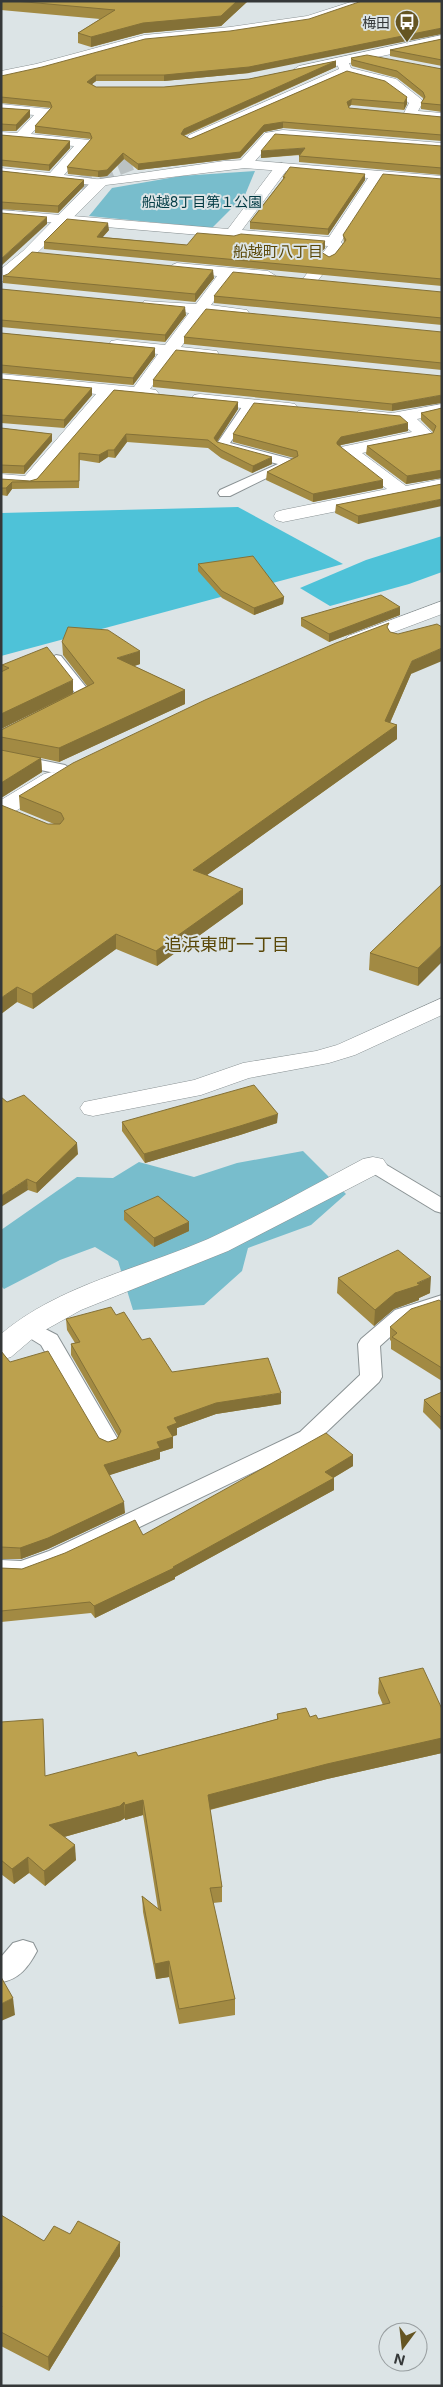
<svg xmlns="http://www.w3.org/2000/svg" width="443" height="2387" font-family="Inter,'Noto Sans JP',sans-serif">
	<rect width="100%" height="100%" fill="#dce4e6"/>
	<g fill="#78bdcc">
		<path d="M 255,171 L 245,195 L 212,228 L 89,216 L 112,188 L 181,176 Z"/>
		<path d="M 303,1151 L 346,1194 L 311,1225 L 248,1248 L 242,1271 L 204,1305 L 133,1310 L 118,1261 L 95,1247 L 60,1260 L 4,1289 L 1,1286 L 1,1230 L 77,1177 L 113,1178 L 139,1162 L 194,1177 L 237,1163 Z"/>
	</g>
	<g fill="#4ec2d8">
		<path d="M 238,507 L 343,564 L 1,656 L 1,513 Z"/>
		<path d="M 442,536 L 442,572 L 409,584 L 330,606 L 300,588 L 366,560 Z"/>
	</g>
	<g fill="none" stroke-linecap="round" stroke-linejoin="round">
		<path stroke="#bbc2c3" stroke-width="14" stroke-dasharray="14 7" stroke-linecap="butt" d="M 1,214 L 165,150"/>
		<defs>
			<g id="service">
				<path d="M 250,400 L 256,404 L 230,443 L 295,460 L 297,463 L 230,496 L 220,496 L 218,493 L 220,490 L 278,464 L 217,448 L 216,445 L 246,401 Z"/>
				<path d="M 56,655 L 61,656 L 90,692 L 93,695 C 87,703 72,709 63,706 L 60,703 L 76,694 L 49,659 Z"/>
				<path d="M 1,752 L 65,765 L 73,770 L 65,775 L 1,762 Z"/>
				<path d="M 373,1159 L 380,1161 L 442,1198 L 442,1213 L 435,1211 L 366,1169 L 363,1165 L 366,1161 Z"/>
				<path d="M 442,1295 L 442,1309 L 409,1320 L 380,1346 L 382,1377 L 379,1382 L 316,1442 L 65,1563 L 22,1579 L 1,1578 L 1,1560 L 21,1561 L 49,1551 L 300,1432 L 360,1375 L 358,1344 L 361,1339 L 395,1310 Z"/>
				<path d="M 28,1320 L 57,1335 L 120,1443 L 117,1448 L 109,1451 L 101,1448 L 41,1345 L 20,1332 L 17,1327 L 20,1322 Z"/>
				<path d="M 23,1940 L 33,1943 L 37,1951 C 29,1966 19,1980 1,1982 L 1,1957 L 13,1943 Z"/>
			</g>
			<g id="minor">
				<path d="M 354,1 L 373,1 L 309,23 L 230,35 L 145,43 L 42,71 L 1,79 L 1,71 L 36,64 L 144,35 L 230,27 L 307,16 Z"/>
				<path d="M 342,57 L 347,58 L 351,68 L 396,79 L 421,99 L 423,102 L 418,111 L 442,113 L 442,121 L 405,118 L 403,115 L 409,103 L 386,85 L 347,75 L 199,141 L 194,142 L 187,138 L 189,135 L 339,69 L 336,61 Z"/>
				<path d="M 1,104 L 49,109 L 51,112 L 49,115 L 31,134 L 89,140 L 91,143 L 89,146 L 64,175 L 103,180 L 105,183 L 103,186 L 1,176 L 1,168 L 50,173 L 74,146 L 1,140 L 1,132 L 17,133 L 34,115 L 1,112 Z"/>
				<path d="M 283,130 L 442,143 L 442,151 L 283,138 L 274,139 L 250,167 L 240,167 L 238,164 L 240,161 L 265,133 Z"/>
				<path d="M 282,163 L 289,167 L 242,230 L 329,237 L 372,172 L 377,171 L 384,175 L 341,242 L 344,246 L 316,283 L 310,285 L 302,280 L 328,246 L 1,218 L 1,210 L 228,229 L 277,164 Z"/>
				<path d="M 177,263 L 268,271 L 276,276 L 268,281 L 232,277 L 211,305 L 247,310 L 249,313 L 247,316 L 205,314 L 181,347 L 217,351 L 219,355 L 217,359 L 211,360 L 174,356 L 150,389 L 156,390 L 159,394 L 156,398 L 150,399 L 113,395 L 36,486 L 30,487 L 1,485 L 1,474 L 25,476 L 96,394 L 1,384 L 1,374 L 134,387 L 158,354 L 111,349 L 109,345 L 111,341 L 117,340 L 165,345 L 189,313 L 144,307 L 142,304 L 144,301 L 196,304 L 217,276 L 172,271 L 169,268 L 172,265 Z"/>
				<path d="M 200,394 L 289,403 L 295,404 L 298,408 L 295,412 L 289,413 L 194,403 L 191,399 L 194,395 Z"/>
				<path d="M 442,404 L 442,414 L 417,419 L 434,435 L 431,439 L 362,453 L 406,486 L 442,479 L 442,490 L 283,522 L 276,520 L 274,516 L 276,512 L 283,510 L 387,489 L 338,451 L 341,447 L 412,432 L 400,422 C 387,424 371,422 358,419 L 355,415 L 358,411 L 364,410 L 392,413 Z"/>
				<path d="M 442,601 L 442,614 L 362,644 L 355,646 L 348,644 L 345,640 L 348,636 Z"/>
				<path d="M 52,772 L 60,774 L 63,779 L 60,784 L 9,815 L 1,817 L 1,800 L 44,774 Z"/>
				<path d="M 442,998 L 442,1015 L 355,1055 L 329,1063 L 249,1078 L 201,1095 L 93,1116 L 84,1114 L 80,1108 L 84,1102 L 194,1080 L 243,1063 L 316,1051 L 337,1045 Z"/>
				<path d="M 373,1157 L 383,1159 L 387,1165 L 383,1171 L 228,1251 L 81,1310 L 38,1334 L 11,1357 L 1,1360 L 1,1334 C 59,1285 139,1269 208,1239 C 261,1215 312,1186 363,1159 Z"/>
			</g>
			<g id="tertiary">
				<path d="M 442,35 L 442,43 L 299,74 L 293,70 L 299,66 Z"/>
				<path d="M 245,160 L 442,176 L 442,184 L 245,168 L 106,185 L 33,257 L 7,280 L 1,282 L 1,269 L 23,251 L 93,180 L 224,161 Z"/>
			</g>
		</defs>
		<use href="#service" stroke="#8a9294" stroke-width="2"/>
		<use href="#minor" stroke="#8a9294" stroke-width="1"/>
		<use href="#tertiary" stroke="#8a9294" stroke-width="1"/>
		<use href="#service" fill="#fff" fill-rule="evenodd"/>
		<use href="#minor" fill="#fff" fill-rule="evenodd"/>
		<use href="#tertiary" fill="#fff" fill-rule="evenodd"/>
	</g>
	<g fill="#a28a43">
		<path d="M 1,1 L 248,1 L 221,26 L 144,33 L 91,47 L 78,43 L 78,33 L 100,19 L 1,10 Z"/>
		<path d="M 442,39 L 442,66 L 390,56 L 390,50 Z"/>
		<path d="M 351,58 L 442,69 L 442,112 L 421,109 L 421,103 L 423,100 L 423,98 L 397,78 L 352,66 L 351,64 Z"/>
		<path d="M 336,61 L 336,67 L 184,136 L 190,139 L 347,71 L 407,97 L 407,104 L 404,110 L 351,105 L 349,107 L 349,108 L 442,117 L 442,141 L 283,128 L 264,132 L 240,158 L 138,170 L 124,159 L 107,176 L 98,177 L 68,174 L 67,167 L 91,139 L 35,133 L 35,126 L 51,108 L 1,103 L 1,76 L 249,73 L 164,81 L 96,81 L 92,84 L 96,87 L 164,87 L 249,79 Z"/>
		<path d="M 1,108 L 30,110 L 30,117 L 16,131 L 1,131 Z"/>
		<path d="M 1,135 L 70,141 L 70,148 L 49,171 L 1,166 Z"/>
		<path d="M 442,146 L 442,175 L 299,162 L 299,156 L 300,155 L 261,158 L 261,151 Z"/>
		<path d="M 1,171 L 84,180 L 84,186 L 58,213 L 1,209 Z"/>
		<path d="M 283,177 L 365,180 L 328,235 L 250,229 L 250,222 L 283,179 Z"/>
		<path d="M 442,179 L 442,286 L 44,249 L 44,242 L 109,230 L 102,237 L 187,245 L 234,236 L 325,241 L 325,248 L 321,252 L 329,257 L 335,254 L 344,243 L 343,235 Z"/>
		<path d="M 3,276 L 214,278 L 195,302 L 3,283 Z"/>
		<path d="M 1,289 L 186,315 L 165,342 L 1,327 Z"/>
		<path d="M 442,292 L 442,325 L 214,303 L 214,296 Z"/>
		<path d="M 442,332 L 442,370 L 184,344 L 184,337 Z"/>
		<path d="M 1,333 L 155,348 L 155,356 L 133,385 L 1,373 Z"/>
		<path d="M 442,376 L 392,411 L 153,387 L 153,380 Z"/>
		<path d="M 1,379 L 92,388 L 92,395 L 64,428 L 1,423 Z"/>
		<path d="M 114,390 L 238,402 L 238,409 L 217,442 L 272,464 L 252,473 L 221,458 L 208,448 L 127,442 L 115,458 L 108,457 L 99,463 L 80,460 L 79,488 L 12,489 L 7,496 L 1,495 L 1,479 L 30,481 L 37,479 Z"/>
		<path d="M 442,408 L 442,478 L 406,484 L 366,454 L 367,446 L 433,433 L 433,432 L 421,420 L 421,413 Z"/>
		<path d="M 1,428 L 52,434 L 52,441 L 24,474 L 1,473 Z"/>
		<path d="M 408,431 L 341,445 L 340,446 L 383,488 L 313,502 L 266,480 L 267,472 L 294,458 L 233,442 L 233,434 Z"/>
		<path d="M 442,484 L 358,524 L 335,513 L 336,505 Z"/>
		<path d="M 198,564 L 284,597 L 283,604 L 254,615 L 222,598 L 198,571 Z"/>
		<path d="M 400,615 L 329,642 L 301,626 L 301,618 Z"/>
		<path d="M 388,629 L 411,674 L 390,723 L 397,725 L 397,739 L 207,875 L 243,904 L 157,966 L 116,949 L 33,1009 L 17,1002 L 1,1014 L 48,824 L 54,824 L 20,810 L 19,796 Z"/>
		<path d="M 62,642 L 140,664 L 134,666 L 185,690 L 185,704 L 59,762 L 41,758 L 42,772 L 1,798 L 1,730 L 58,701 L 1,729 L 1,672 L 2,671 L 2,665 L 73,693 L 87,686 L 63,655 Z"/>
		<path d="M 442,884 L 418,986 L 369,970 L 370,953 Z"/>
		<path d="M 7,1102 L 78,1154 L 37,1193 L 28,1190 Z"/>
		<path d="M 122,1122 L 277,1123 L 240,1135 L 145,1163 L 122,1131 Z"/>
		<path d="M 124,1211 L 189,1231 L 154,1247 L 124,1220 Z"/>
		<path d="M 338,1278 L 430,1293 L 419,1298 L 419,1300 L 394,1309 L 374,1326 L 337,1293 Z"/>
		<path d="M 442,1302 L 442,1381 L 391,1349 L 391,1341 L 390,1340 L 390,1327 Z"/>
		<path d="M 116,1315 L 172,1372 L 281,1404 L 216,1414 L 177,1428 L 177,1435 L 173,1436 L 173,1448 L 160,1452 L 160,1459 L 109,1475 L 125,1513 L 48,1549 L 21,1559 L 1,1559 L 1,1351 L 10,1362 L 99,1438 L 108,1442 L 117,1439 L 118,1436 L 71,1355 L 71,1344 L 75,1343 L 67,1330 L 66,1319 Z"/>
		<path d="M 442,1392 L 442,1431 L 423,1412 L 424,1400 Z"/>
		<path d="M 353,1455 L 353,1466 L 333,1478 L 334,1490 L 175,1577 L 175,1579 L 95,1618 L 91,1613 L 1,1622 L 1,1568 L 22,1569 L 143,1535 Z"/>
		<path d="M 379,1678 L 442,1709 L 442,1753 L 327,1779 L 210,1810 L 222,1887 L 222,1902 L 213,1903 L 235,1999 L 235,2015 L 179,2024 L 169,1977 L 156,1979 L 143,1912 L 142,1896 L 158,1909 L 143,1815 L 125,1820 L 125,1818 L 120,1821 L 64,1837 L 76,1860 L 45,1886 L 29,1873 L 14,1884 L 1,1874 L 1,1722 L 45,1776 L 138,1756 L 277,1719 L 277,1714 L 310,1717 L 318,1719 L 383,1705 L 378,1693 Z"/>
		<path d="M 1,2215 L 44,2241 L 70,2234 L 120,2256 L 49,2371 L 1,2346 Z"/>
	</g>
	<g fill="#847137">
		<path d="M 237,1 L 248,1 L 221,26 L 144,33 L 91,47 L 91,37 L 143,23 Z"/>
		<path d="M 442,28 L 442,34 L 249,73 L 164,81 L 164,75 Z"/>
		<path d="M 336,61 L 336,67 L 184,135 L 181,140 L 181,134 L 184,129 Z"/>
		<path d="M 96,75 L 96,81 L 87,88 L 87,82 Z"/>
		<path d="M 407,97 L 407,104 L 404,110 L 404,103 Z"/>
		<path d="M 352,99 L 351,105 L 347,108 L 347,102 Z"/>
		<path d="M 30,110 L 30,117 L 16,131 L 16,125 Z"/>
		<path d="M 283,122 L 283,128 L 264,132 L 240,158 L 138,170 L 138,164 L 264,125 Z"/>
		<path d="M 70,141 L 70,148 L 49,171 L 49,165 Z"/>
		<path d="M 305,148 L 305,154 L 261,158 L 261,151 Z"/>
		<path d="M 123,153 L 124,159 L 107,176 L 98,177 L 98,171 Z"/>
		<path d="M 365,174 L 365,180 L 328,235 L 328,229 Z"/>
		<path d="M 84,180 L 84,186 L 58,213 L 58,206 Z"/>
		<path d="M 47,217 L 47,224 L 1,266 L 1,259 Z"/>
		<path d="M 108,223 L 109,230 L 97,244 L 97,237 Z"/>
		<path d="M 325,241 L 325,248 L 318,257 L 318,250 Z"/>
		<path d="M 213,270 L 214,278 L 195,302 L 195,294 Z"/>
		<path d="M 185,307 L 186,315 L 165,342 L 165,335 Z"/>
		<path d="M 155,348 L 155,356 L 133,385 L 133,378 Z"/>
		<path d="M 92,388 L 92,395 L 64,428 L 64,420 Z"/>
		<path d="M 442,395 L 442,403 L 392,411 L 392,404 Z"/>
		<path d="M 238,402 L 238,409 L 214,446 L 214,438 Z"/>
		<path d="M 408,423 L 408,431 L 341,445 L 336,450 L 337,442 L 341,437 Z"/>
		<path d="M 52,434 L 52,441 L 24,474 L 24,466 Z"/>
		<path d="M 126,434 L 127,442 L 115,458 L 114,450 Z"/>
		<path d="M 108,450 L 108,457 L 99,463 L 99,455 Z"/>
		<path d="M 272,457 L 272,464 L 252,473 L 253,466 Z"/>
		<path d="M 442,470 L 442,478 L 406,484 L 407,476 Z"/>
		<path d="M 383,480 L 383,488 L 313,502 L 313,494 Z"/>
		<path d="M 12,482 L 12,489 L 7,496 L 6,488 Z"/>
		<path d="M 442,499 L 442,506 L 358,524 L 358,516 Z"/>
		<path d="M 284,597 L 283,604 L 254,615 L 254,608 Z"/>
		<path d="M 400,607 L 400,615 L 329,642 L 329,634 Z"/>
		<path d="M 442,648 L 442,661 L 411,674 L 385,734 L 397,725 L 397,739 L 193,885 L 193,870 L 385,721 L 412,661 Z"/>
		<path d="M 140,651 L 140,664 L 118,672 L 117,658 Z"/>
		<path d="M 73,680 L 73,693 L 1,729 L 1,714 Z"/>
		<path d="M 185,690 L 185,704 L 59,762 L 59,748 Z"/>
		<path d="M 41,758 L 42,772 L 1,798 L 1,783 Z"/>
		<path d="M 243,889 L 243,904 L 157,966 L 156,951 Z"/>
		<path d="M 116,934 L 116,949 L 33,1009 L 32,994 Z"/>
		<path d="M 442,945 L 442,962 L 418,986 L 418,968 Z"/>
		<path d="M 17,987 L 17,1002 L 1,1014 L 1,998 Z"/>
		<path d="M 278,1114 L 277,1123 L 240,1135 L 145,1163 L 144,1154 Z"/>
		<path d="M 77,1143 L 78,1154 L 37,1193 L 36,1183 Z"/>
		<path d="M 27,1179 L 28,1190 L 1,1207 L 1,1196 Z"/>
		<path d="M 189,1222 L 189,1231 L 154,1247 L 154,1238 Z"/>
		<path d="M 431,1277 L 430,1293 L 419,1298 L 419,1300 L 394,1309 L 374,1326 L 375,1310 L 395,1293 Z"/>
		<path d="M 281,1393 L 281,1404 L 216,1414 L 177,1428 L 177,1435 L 167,1438 L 167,1427 L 174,1418 L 216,1403 Z"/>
		<path d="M 173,1437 L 173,1448 L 160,1452 L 160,1459 L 104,1477 L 104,1465 L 157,1442 Z"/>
		<path d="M 353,1455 L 353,1466 L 325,1483 L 325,1472 Z"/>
		<path d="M 334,1478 L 334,1490 L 175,1577 L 175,1579 L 95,1618 L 94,1606 L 173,1567 Z"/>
		<path d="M 124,1502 L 125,1513 L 48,1549 L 21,1559 L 20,1548 Z"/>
		<path d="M 442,1738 L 442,1753 L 327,1779 L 208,1810 L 208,1795 L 327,1764 Z"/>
		<path d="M 143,1800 L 143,1815 L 125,1820 L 125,1805 Z"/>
		<path d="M 124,1802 L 125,1818 L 120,1821 L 50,1841 L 49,1825 Z"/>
		<path d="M 75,1845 L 76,1860 L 45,1886 L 44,1871 Z"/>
		<path d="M 28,1857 L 29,1873 L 14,1884 L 12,1869 Z"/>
		<path d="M 169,1961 L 169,1977 L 156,1979 L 155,1964 Z"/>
		<path d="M 13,1998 L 15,2015 L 1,2021 L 1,2004 Z"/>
		<path d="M 120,2242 L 120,2256 L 49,2371 L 48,2357 Z"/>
	</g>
	<g fill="#bca14e" stroke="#847137">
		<path d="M 15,1 L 237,1 L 221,16 L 143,23 L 91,37 L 78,33 L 115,10 Z"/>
		<path d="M 362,1 L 442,1 L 442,28 L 249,67 L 164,75 L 96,75 L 87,82 L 96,87 L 164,87 L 249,79 L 336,61 L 184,129 L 181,134 L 190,139 L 347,71 L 385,81 L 407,97 L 404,103 L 352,99 L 347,102 L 349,108 L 442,117 L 442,135 L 283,122 L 264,125 L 240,152 L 138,164 L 123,153 L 107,170 L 98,171 L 67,167 L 92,138 L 90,133 L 35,126 L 52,107 L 50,102 L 1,97 L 1,76 L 42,67 L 145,39 L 230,31 L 309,19 Z"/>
		<path d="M 442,39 L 442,60 L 390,50 Z"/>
		<path d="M 367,55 L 442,69 L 442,105 L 421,103 L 425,97 L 423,92 L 397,71 L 353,60 L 351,58 Z"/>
		<path d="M 1,108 L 30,110 L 16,125 L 1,124 Z"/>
		<path d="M 275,134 L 442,146 L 442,168 L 299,156 L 305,148 L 261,151 Z"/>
		<path d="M 1,135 L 70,141 L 49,165 L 1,160 Z"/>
		<path d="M 290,167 L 365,174 L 328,229 L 250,222 L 285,177 L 283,177 Z"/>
		<path d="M 1,171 L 84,180 L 58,206 L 1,202 Z"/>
		<path d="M 383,174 L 442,179 L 442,279 L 44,242 L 67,219 L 108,223 L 97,237 L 187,245 L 197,233 L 234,236 L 241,234 L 325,241 L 318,250 L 329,257 L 335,254 L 346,240 L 343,235 Z"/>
		<path d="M 1,213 L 47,217 L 1,259 Z"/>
		<path d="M 32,252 L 213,270 L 195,294 L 3,276 L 8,274 Z"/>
		<path d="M 233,272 L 442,292 L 442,318 L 214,296 Z"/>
		<path d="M 1,289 L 185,307 L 165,335 L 1,320 Z"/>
		<path d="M 206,309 L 442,332 L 442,363 L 184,337 Z"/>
		<path d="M 1,333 L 155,348 L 133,378 L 1,365 Z"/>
		<path d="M 176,350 L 442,376 L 442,395 L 392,404 L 153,380 Z"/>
		<path d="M 1,379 L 92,388 L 64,420 L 1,415 Z"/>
		<path d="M 114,390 L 238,402 L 214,438 L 217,442 L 272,457 L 253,466 L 221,450 L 208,440 L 126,434 L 114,450 L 108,450 L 99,455 L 79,453 L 79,481 L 12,482 L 6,488 L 1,488 L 1,479 L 30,481 L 37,479 Z"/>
		<path d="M 254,403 L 400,416 L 408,423 L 341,437 L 337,442 L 337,444 L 383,480 L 313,494 L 267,472 L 298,456 L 297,451 L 233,434 Z"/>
		<path d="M 442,408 L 442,470 L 407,476 L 367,446 L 433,433 L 436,426 L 421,413 Z"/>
		<path d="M 1,428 L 52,434 L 24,466 L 1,465 Z"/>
		<path d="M 442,484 L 442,499 L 358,516 L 336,505 Z"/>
		<path d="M 253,556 L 284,597 L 254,608 L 222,591 L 198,564 Z"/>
		<path d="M 381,595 L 400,607 L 329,634 L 301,618 Z"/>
		<path d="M 389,623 L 387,627 L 390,632 L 398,634 L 437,624 L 442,627 L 442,648 L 412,661 L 385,721 L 397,725 L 193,870 L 243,889 L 156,951 L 116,934 L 32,994 L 17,987 L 1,998 L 1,805 L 48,824 L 60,824 L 64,819 L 61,813 L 19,796 L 73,763 L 205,700 L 336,643 Z"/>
		<path d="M 68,627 L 108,630 L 140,651 L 117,658 L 185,690 L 59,748 L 1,737 L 1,730 L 94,683 L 62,642 Z"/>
		<path d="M 47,647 L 73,680 L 1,714 L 1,672 L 9,668 L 2,665 Z"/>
		<path d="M 1,750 L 41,758 L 1,783 Z"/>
		<path d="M 442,884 L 442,945 L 418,968 L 370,953 Z"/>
		<path d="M 254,1085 L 278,1114 L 240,1126 L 144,1154 L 122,1122 Z"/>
		<path d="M 24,1095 L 77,1143 L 36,1183 L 27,1179 L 1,1196 L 1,1097 L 7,1102 Z"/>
		<path d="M 158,1196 L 189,1222 L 154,1238 L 124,1211 Z"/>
		<path d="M 398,1250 L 431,1277 L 417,1283 L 420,1285 L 395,1293 L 375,1310 L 338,1278 Z"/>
		<path d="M 439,1300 L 442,1302 L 442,1368 L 392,1337 L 397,1333 L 390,1327 L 411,1309 Z"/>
		<path d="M 111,1307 L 116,1315 L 124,1312 L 142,1340 L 150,1338 L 172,1372 L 268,1358 L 281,1393 L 216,1403 L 174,1418 L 177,1423 L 167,1427 L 173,1437 L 157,1442 L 160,1448 L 104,1465 L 124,1502 L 48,1538 L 20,1548 L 1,1547 L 1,1351 L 10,1362 L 48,1351 L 99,1438 L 108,1442 L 117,1439 L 121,1431 L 71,1344 L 80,1342 L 66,1319 Z"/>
		<path d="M 442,1392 L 442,1418 L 424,1400 Z"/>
		<path d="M 326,1433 L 353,1455 L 325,1472 L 334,1478 L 173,1567 L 174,1568 L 94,1606 L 90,1602 L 1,1611 L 1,1568 L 22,1569 L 65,1553 L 135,1520 L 143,1535 Z"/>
		<path d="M 423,1668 L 442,1709 L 442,1738 L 327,1764 L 208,1795 L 222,1887 L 210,1888 L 235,1999 L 179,2009 L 169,1961 L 155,1964 L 142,1896 L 161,1911 L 143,1800 L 125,1805 L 124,1802 L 120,1806 L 49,1825 L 75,1845 L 44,1871 L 28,1857 L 12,1869 L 1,1860 L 1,1722 L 43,1719 L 45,1776 L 136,1752 L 138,1756 L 278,1719 L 277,1714 L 306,1708 L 310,1717 L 316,1715 L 318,1719 L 390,1703 L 379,1678 Z"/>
		<path d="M 1,1977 L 13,1998 L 1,2004 Z"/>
		<path d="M 1,2215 L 44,2241 L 54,2226 L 70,2234 L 78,2221 L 120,2242 L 48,2357 L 1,2332 L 1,2308 L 2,2306 L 1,2305 Z"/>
	</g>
	<defs>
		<symbol id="bus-pin" viewBox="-11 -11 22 30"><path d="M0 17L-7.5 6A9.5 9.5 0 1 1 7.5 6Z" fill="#655522" stroke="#dce4e6"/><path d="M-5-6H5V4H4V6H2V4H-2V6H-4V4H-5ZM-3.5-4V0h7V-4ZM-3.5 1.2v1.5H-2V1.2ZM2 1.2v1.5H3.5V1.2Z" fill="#fff"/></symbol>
	</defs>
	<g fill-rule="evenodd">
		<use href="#bus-pin" x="393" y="8" width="28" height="38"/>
	</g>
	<g text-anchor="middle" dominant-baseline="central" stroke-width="4" stroke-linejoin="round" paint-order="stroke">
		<g font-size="14" fill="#353839" stroke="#dce4e6" text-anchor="end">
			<text x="390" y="22">梅田</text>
		</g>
		<g font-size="14" fill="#013a43" stroke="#dce4e6">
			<text x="202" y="201">船越8丁目第１公園</text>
		</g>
		<g font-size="15" fill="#5a4808" stroke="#dce4e6">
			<text x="278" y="251">船越町八丁目</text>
		</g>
		<g font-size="18" fill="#5a4808" stroke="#dce4e6">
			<text x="227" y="944">追浜東町一丁目</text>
		</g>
	</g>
	<rect width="443" height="2387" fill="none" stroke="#353839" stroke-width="5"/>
	<g transform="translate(403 2347) rotate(195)"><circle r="24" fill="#dce4e6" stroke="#999fa1"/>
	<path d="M0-4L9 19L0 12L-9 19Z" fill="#655522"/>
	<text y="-8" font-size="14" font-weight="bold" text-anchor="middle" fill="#353839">N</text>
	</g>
</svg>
